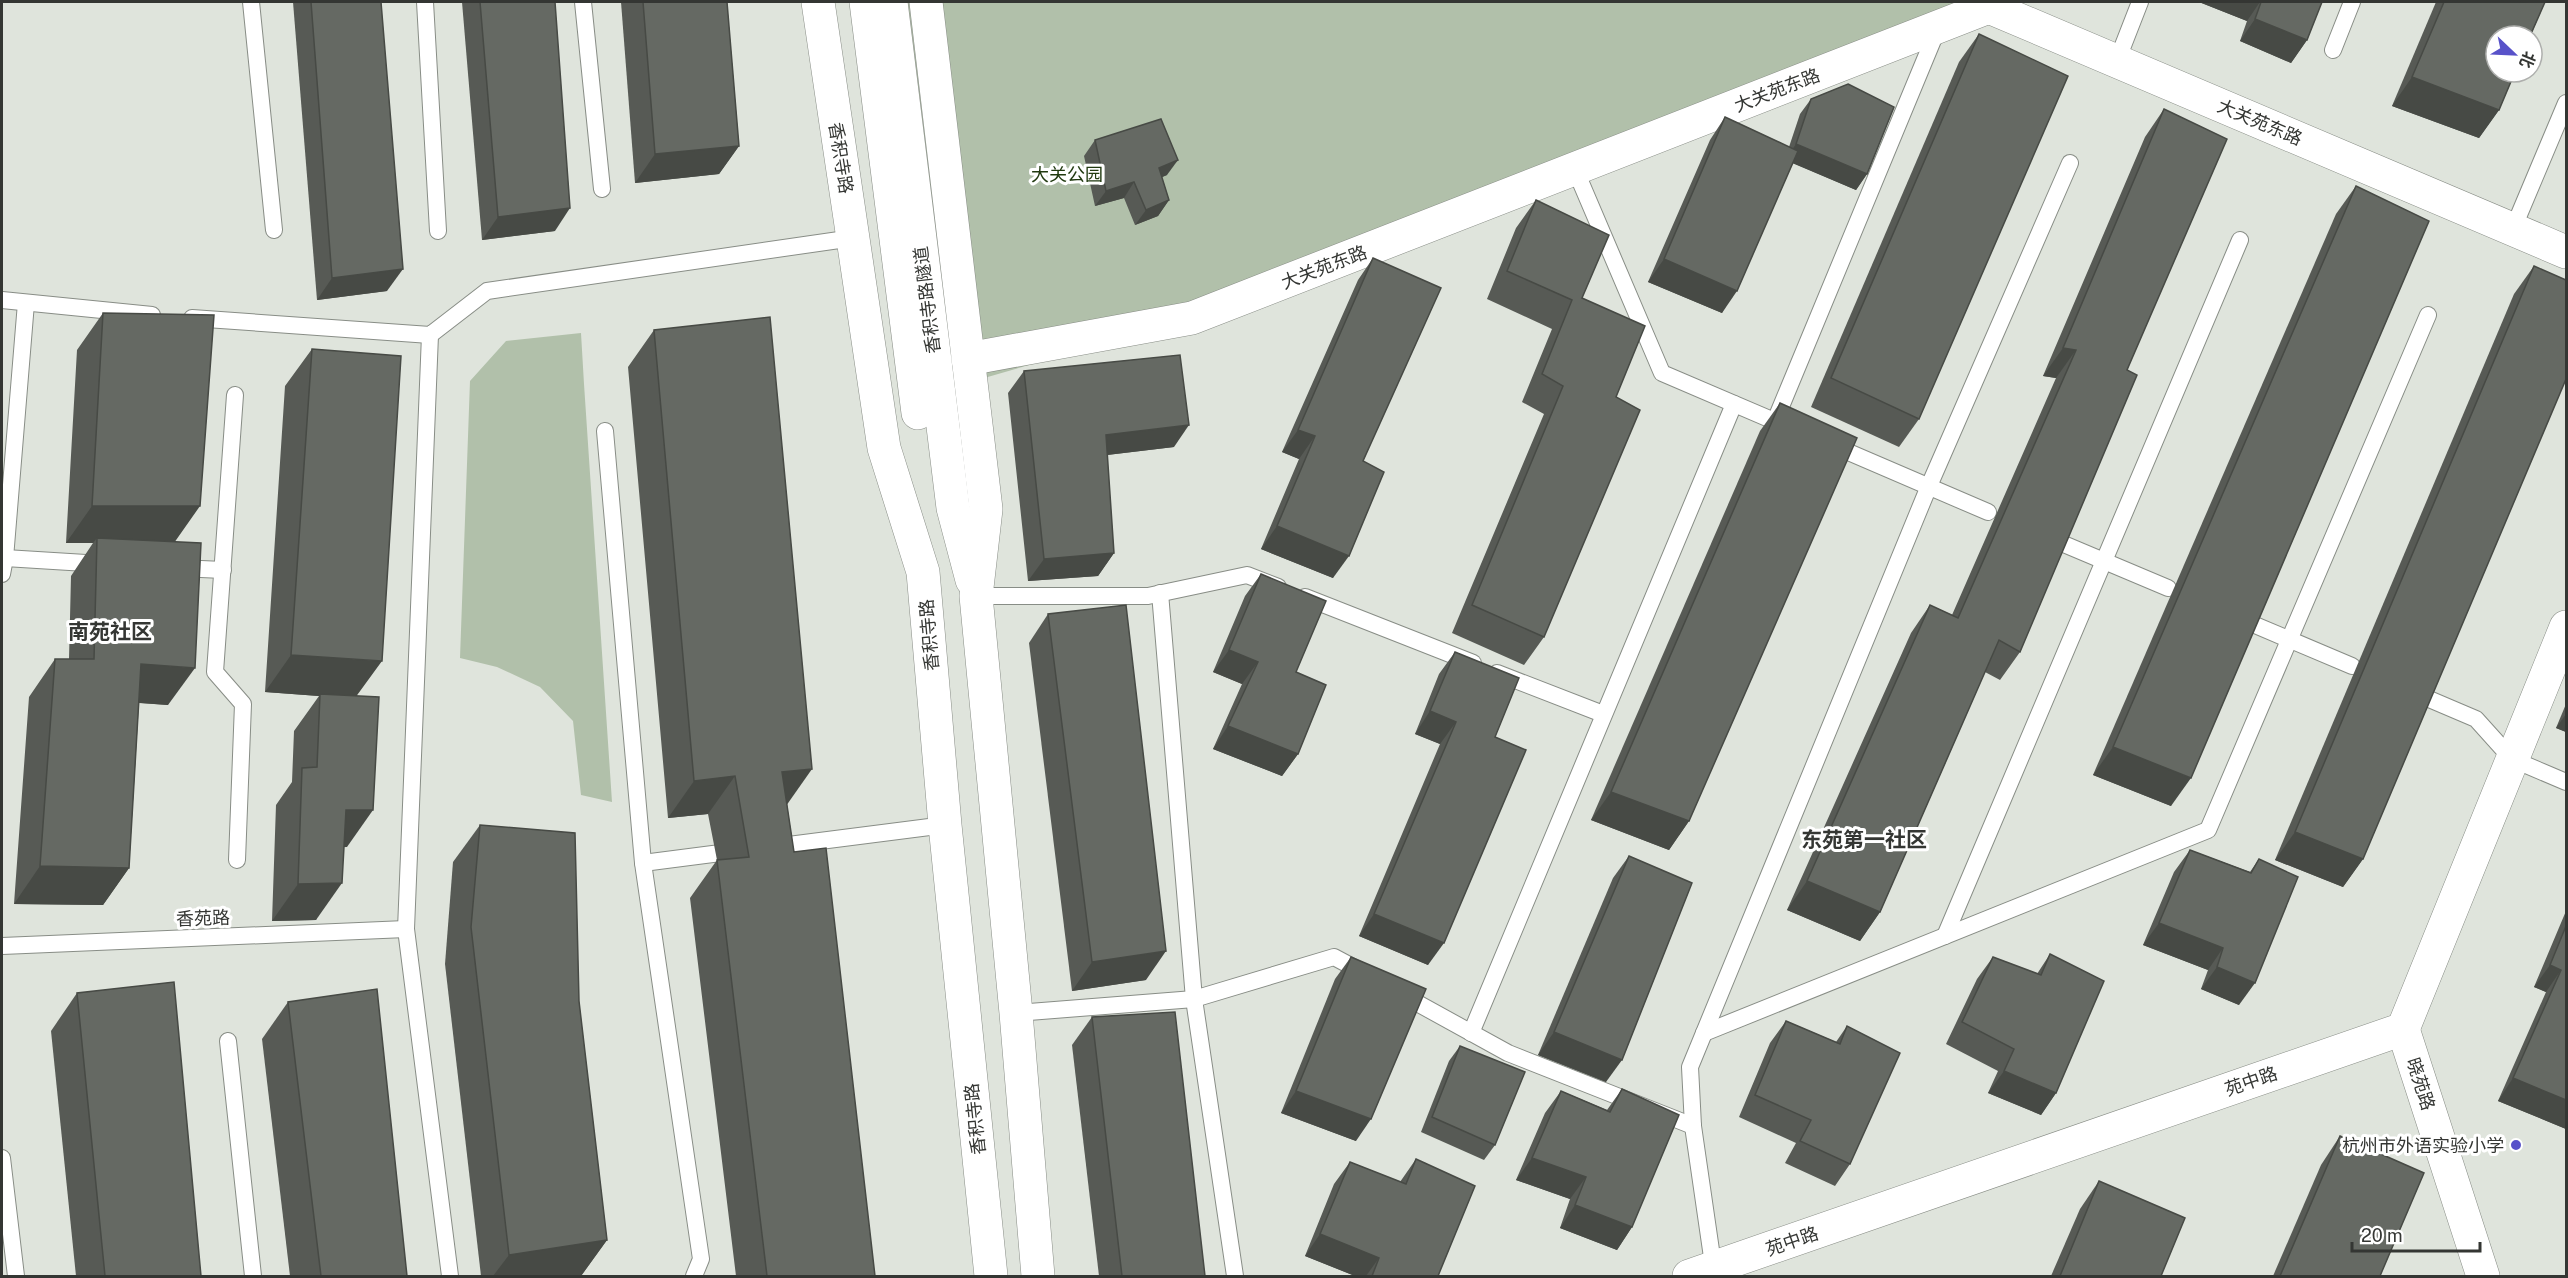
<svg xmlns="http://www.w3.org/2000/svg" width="2568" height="1278" font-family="'Public Sans','Noto Sans SC',sans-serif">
	<rect width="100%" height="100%" fill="#dfe4dc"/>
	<g fill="#b1c0aa">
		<path d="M 877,2 L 1988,2 L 1192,318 L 915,398 Z"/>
		<path d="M 581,333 L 584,384 L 612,802 L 581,795 L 573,721 L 540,687 L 497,667 L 460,658 L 470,381 L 506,341 Z"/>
	</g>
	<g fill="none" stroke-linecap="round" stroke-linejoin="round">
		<defs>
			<g id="service">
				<path d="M 251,2 L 274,230"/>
				<path d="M 425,2 L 438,231"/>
				<path d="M 583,2 L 602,189"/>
				<path d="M 2333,50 L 2352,2"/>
				<path d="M 2117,61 L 2140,2"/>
				<path d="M 1575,169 L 1662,373 L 1788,427"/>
				<path d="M 2513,229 L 2566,103"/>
				<path d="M 2,300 L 152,315"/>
				<path d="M 192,318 L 430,335 L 487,291 L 853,238"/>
				<path d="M 430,335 L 406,929 L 450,1276"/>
				<path d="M 235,395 L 215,672 L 243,704 L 237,860"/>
				<path d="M 1775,421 L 1938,28"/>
				<path d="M 605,431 L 643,863 L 701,1259 L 694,1276"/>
				<path d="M 1832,445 L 1988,512"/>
				<path d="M 2066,545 L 2168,588"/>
				<path d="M 5,558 L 102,564"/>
				<path d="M 179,568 L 223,570"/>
				<path d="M 2,574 L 5,558 L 26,303"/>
				<path d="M 1160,593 L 1194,999 L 1235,1276"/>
				<path d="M 976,596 L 1148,596 L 1247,575 L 1278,587"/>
				<path d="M 1305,597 L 1473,663"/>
				<path d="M 2255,625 L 2352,666"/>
				<path d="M 1497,673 L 1603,714"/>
				<path d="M 2429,699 L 2476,719 L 2512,759 L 2566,782"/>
				<path d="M 773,847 L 945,825"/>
				<path d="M 643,863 L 736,851"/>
				<path d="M 1945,936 L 2240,240"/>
				<path d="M 2,946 L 406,929"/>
				<path d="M 1399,993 L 1508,1053 L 1693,1126"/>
				<path d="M 1016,1013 L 1194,999 L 1334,957 L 1364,973"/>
				<path d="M 1471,1033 L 1734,404"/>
				<path d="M 1704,1033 L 2208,830 L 2428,315"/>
				<path d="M 228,1041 L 253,1276"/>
				<path d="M 2,1158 L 16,1276"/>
				<path d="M 1714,1271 L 1693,1126 L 1690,1067 L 1929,486 L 2070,163"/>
			</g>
			<g id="minor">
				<path d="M 968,359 L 1192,318 L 1989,7 L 2566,252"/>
				<path d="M 2403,1029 L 2483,1276"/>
				<path d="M 1689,1276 L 2403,1029 L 2566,627"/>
			</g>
			<g id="secondary">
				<path d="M 818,2 L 884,448 L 923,572 L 945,825 L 991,1276"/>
				<path d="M 866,2 L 918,413"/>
				<path d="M 891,2 L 953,508 L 972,580"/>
				<path d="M 926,2 L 986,509 L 976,596 L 1016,1013 L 1038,1276"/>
			</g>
		</defs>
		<use href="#service" stroke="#888d86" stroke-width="18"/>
		<use href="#minor" stroke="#888d86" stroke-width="34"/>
		<use href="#secondary" stroke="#888d86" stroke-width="34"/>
		<use href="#service" stroke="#fff" stroke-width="16"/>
		<use href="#minor" stroke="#fff" stroke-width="33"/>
		<use href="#secondary" stroke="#fff" stroke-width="33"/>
	</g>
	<g fill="#575a55">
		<path d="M 293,2 L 381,2 L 387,291 L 317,300 Z"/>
		<path d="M 462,2 L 555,2 L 555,231 L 482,240 Z"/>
		<path d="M 621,2 L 727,2 L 739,146 L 719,174 L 635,183 Z"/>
		<path d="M 2199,2 L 2322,2 L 2307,40 L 2291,63 L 2240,41 L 2247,21 Z"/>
		<path d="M 2436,2 L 2545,2 L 2499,110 L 2479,138 L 2392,106 Z"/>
		<path d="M 1979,34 L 1919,419 L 1899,447 L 1811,407 L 1959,62 Z"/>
		<path d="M 1811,99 L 1867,174 L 1856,190 L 1793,163 L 1722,313 L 1648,282 L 1710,140 L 1725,117 L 1789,147 L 1800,114 Z"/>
		<path d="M 2164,109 L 2127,370 L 2020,652 L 2000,680 L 1985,672 L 1880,912 L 1860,941 L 1787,910 L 1911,633 L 1930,605 L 1952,615 L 2056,378 L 2043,376 L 2145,137 Z"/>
		<path d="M 1095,140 L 1167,175 L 1162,177 L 1169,200 L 1158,216 L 1135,225 L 1124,198 L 1095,206 L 1084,156 Z"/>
		<path d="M 2356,186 L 2171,806 L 2093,775 L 2336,214 Z"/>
		<path d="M 1536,200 L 1582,298 L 1616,397 L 1544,637 L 1524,665 L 1452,633 L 1544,414 L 1522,402 L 1552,329 L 1487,299 L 1516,228 Z"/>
		<path d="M 1373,258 L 1363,461 L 1333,578 L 1261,549 L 1299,459 L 1282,452 L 1358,280 Z"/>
		<path d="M 2534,266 L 2363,859 L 2343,887 L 2275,860 L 2514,294 Z"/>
		<path d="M 103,313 L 175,542 L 168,705 L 139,703 L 129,868 L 103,905 L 14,904 L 29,697 L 55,659 L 69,659 L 71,576 L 93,543 L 66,543 L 77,350 Z"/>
		<path d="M 654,330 L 787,804 L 794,852 L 875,1276 L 736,1276 L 690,898 L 717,860 L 708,814 L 668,818 L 628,367 Z"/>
		<path d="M 312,349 L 357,696 L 347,847 L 344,847 L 316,920 L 272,921 L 276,805 L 292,782 L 294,731 L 319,696 L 265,692 L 285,386 Z"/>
		<path d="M 1024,371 L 1174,447 L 1107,455 L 1114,553 L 1098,576 L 1028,581 L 1008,393 Z"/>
		<path d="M 1780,403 L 1689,821 L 1669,850 L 1591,820 L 1760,431 Z"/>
		<path d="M 1261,574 L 1296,672 L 1298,754 L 1282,776 L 1213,749 L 1242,684 L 1213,672 L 1245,596 Z"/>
		<path d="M 1048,614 L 1146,980 L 1072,991 L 1029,643 Z"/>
		<path d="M 1455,652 L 1495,737 L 1428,965 L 1359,936 L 1440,744 L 1415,734 L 1439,674 Z"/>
		<path d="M 2566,704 L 2566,732 L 2556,728 Z"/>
		<path d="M 480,825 L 579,1001 L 607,1240 L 581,1276 L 481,1276 L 445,964 L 453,862 Z"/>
		<path d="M 2190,850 L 2250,872 L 2259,859 L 2239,1005 L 2201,989 L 2208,970 L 2143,945 L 2174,872 Z"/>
		<path d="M 1629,856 L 1606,1082 L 1538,1055 L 1613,878 Z"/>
		<path d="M 2566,911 L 2566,1129 L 2498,1101 L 2546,992 L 2534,987 Z"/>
		<path d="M 2050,954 L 2056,1093 L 2041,1115 L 1988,1093 L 1998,1071 L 1946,1044 L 1977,979 L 1993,957 L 2037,974 Z"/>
		<path d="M 1351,957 L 1356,1141 L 1281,1113 L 1335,979 Z"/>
		<path d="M 77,993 L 201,1276 L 76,1276 L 51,1031 Z"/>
		<path d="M 288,1002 L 407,1276 L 290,1276 L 262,1039 Z"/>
		<path d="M 1092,1017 L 1205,1276 L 1099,1276 L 1072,1045 Z"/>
		<path d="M 1786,1021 L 1836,1042 L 1847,1026 L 1850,1164 L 1835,1186 L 1785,1163 L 1796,1143 L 1739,1117 L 1770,1043 Z"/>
		<path d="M 1460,1046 L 1495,1145 L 1484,1160 L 1421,1132 L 1449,1061 Z"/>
		<path d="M 1622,1089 L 1632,1227 L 1617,1250 L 1560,1228 L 1570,1199 L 1516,1180 L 1545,1113 L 1561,1091 L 1607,1110 Z"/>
		<path d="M 2340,1136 L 2380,1276 L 2273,1276 L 2321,1165 Z"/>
		<path d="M 1416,1159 L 1438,1276 L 1355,1276 L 1305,1256 L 1334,1184 L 1350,1162 L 1400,1182 Z"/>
		<path d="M 2099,1181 L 2161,1276 L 2051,1276 L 2080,1209 Z"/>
	</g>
	<g fill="#474a45">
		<path d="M 2199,2 L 2260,2 L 2247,21 Z"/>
		<path d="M 2255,19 L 2307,40 L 2291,63 L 2240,41 Z"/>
		<path d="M 2412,77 L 2499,110 L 2479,138 L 2392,106 Z"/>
		<path d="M 1796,144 L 1867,174 L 1856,190 L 1785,160 Z"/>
		<path d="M 739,146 L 719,174 L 635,183 L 655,154 Z"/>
		<path d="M 1178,160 L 1167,175 L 1148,183 L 1159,168 Z"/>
		<path d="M 1134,182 L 1124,198 L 1095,206 L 1106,191 Z"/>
		<path d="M 1169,200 L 1158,216 L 1135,225 L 1146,210 Z"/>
		<path d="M 570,208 L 555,231 L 482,240 L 498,217 Z"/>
		<path d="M 1664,259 L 1737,291 L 1722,313 L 1648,282 Z"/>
		<path d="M 403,269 L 387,291 L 317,300 L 332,278 Z"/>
		<path d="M 2063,348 L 2076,350 L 2056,378 L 2043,376 Z"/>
		<path d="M 1189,425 L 1174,447 L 1090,457 L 1106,435 Z"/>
		<path d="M 1298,430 L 1315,436 L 1299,459 L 1282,452 Z"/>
		<path d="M 92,506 L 200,506 L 174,543 L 97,538 L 93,543 L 66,543 Z"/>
		<path d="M 1277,526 L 1349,556 L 1333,578 L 1261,549 Z"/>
		<path d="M 1114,553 L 1098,576 L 1028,581 L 1044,559 Z"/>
		<path d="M 1229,650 L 1258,662 L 1242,684 L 1213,672 Z"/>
		<path d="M 291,655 L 382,661 L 355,698 L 320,694 L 319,696 L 265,692 Z"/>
		<path d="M 141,664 L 195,668 L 168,705 L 115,701 Z"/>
		<path d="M 1430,711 L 1456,722 L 1440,744 L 1415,734 Z"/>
		<path d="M 2566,714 L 2566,732 L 2556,728 Z"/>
		<path d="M 1228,726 L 1298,754 L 1282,776 L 1213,749 Z"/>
		<path d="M 2113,747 L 2191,778 L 2171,806 L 2093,775 Z"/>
		<path d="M 812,769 L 786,806 L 782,772 Z"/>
		<path d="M 735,776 L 708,814 L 668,818 L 694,781 Z"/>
		<path d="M 1611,792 L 1689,821 L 1669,850 L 1591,820 Z"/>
		<path d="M 346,810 L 373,810 L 347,847 L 320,848 Z"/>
		<path d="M 2295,832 L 2363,859 L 2343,887 L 2275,860 Z"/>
		<path d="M 40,866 L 129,868 L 103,905 L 14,904 Z"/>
		<path d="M 1807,881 L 1880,912 L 1860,941 L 1787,910 Z"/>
		<path d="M 342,883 L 316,920 L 272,921 L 298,884 Z"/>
		<path d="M 1374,914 L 1444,943 L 1428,965 L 1359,936 Z"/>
		<path d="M 2159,923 L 2223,948 L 2208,970 L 2143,945 Z"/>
		<path d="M 1166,951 L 1146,980 L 1072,991 L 1092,962 Z"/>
		<path d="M 2550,965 L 2561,970 L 2546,992 L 2534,987 Z"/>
		<path d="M 2217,967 L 2255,983 L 2239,1005 L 2201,989 Z"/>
		<path d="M 1554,1032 L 1622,1060 L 1606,1082 L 1538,1055 Z"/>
		<path d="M 2004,1071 L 2056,1093 L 2041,1115 L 1988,1093 Z"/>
		<path d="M 2513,1078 L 2566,1100 L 2566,1129 L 2498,1101 Z"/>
		<path d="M 1296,1091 L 1371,1119 L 1356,1141 L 1281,1113 Z"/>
		<path d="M 1532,1158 L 1586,1177 L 1570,1199 L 1516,1180 Z"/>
		<path d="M 1575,1205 L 1632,1227 L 1617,1250 L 1560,1228 Z"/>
		<path d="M 1320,1234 L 1379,1258 L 1366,1276 L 1355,1276 L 1305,1256 Z"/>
		<path d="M 607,1240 L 581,1276 L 493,1276 L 509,1255 Z"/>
	</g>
	<g fill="#656963" stroke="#474a45" stroke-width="1.5">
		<path d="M 311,2 L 381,2 L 403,269 L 332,278 Z"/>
		<path d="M 480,2 L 555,2 L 570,208 L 498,217 Z"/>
		<path d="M 643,2 L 727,2 L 739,146 L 655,154 Z"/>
		<path d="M 2261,2 L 2322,2 L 2307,40 L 2255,19 Z"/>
		<path d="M 2444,2 L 2545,2 L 2530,36 L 2496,36 L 2496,72 L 2515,72 L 2499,110 L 2412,77 Z"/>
		<path d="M 1979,34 L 2068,76 L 1919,419 L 1831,378 Z"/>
		<path d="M 1848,84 L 1894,107 L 1867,174 L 1796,144 L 1811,99 Z"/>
		<path d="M 2164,109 L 2227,139 L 2127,370 L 2137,375 L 2020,652 L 1999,640 L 1880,912 L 1807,881 L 1930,605 L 1958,618 L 2076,350 L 2063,348 Z"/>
		<path d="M 1725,117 L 1798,151 L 1737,291 L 1664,259 Z"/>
		<path d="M 1161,119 L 1178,160 L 1159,168 L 1169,200 L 1146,210 L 1134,182 L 1106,191 L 1095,140 Z"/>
		<path d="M 2356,186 L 2429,221 L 2191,778 L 2113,747 Z"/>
		<path d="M 1536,200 L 1609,235 L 1582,298 L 1645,326 L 1616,397 L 1640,410 L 1544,637 L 1472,605 L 1563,386 L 1542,374 L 1572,300 L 1507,271 Z"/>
		<path d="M 1373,258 L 1441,288 L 1363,461 L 1384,472 L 1349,556 L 1277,526 L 1315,436 L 1298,430 Z"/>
		<path d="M 2534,266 L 2566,280 L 2566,379 L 2363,859 L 2295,832 Z"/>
		<path d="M 103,313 L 214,315 L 200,506 L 92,506 Z"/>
		<path d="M 770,317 L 812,769 L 782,772 L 794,852 L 826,848 L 875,1276 L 767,1276 L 717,860 L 749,857 L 735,776 L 694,781 L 654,330 Z"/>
		<path d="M 312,349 L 401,356 L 382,661 L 291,655 Z"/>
		<path d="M 1180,355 L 1189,425 L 1106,435 L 1114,553 L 1044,559 L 1024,371 Z"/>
		<path d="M 1780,403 L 1857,438 L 1689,821 L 1611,792 Z"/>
		<path d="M 97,538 L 201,543 L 195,668 L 141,664 L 129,868 L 40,866 L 55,659 L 94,659 Z"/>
		<path d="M 1261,574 L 1326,601 L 1296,672 L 1326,685 L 1298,754 L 1228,726 L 1258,662 L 1229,650 Z"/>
		<path d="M 1126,605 L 1166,951 L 1092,962 L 1048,614 Z"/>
		<path d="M 1455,652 L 1519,678 L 1495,737 L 1526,750 L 1444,943 L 1374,914 L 1456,722 L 1430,711 Z"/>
		<path d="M 320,694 L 379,697 L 373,810 L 346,810 L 342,883 L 298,884 L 302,768 L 317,767 Z"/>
		<path d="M 480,825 L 575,833 L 579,1001 L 607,1240 L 509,1255 L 471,927 Z"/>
		<path d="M 2190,850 L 2251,873 L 2259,859 L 2298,877 L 2255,983 L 2217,967 L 2223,948 L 2159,923 Z"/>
		<path d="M 1629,856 L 1692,883 L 1622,1060 L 1554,1032 Z"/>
		<path d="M 2566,926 L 2566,1100 L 2513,1078 L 2561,970 L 2550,965 Z"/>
		<path d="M 2050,954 L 2104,981 L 2056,1093 L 2004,1071 L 2014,1049 L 1962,1022 L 1993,957 L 2041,975 Z"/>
		<path d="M 1351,957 L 1426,989 L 1371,1119 L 1296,1091 Z"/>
		<path d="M 174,982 L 201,1276 L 105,1276 L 77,993 Z"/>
		<path d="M 377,989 L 407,1276 L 321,1276 L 288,1002 Z"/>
		<path d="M 1175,1012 L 1205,1276 L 1122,1276 L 1092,1017 Z"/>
		<path d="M 1786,1021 L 1840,1044 L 1847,1026 L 1900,1053 L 1850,1164 L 1800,1141 L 1811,1120 L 1755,1095 Z"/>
		<path d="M 1460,1046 L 1525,1072 L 1495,1145 L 1432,1117 Z"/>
		<path d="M 1622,1089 L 1679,1115 L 1632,1227 L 1575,1205 L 1586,1177 L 1532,1158 L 1561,1091 L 1610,1112 Z"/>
		<path d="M 2340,1136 L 2424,1173 L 2380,1276 L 2280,1276 Z"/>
		<path d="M 1416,1159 L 1475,1186 L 1438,1276 L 1372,1276 L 1379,1258 L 1320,1234 L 1350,1162 L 1406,1184 Z"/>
		<path d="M 2099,1181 L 2185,1218 L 2161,1276 L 2060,1276 Z"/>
	</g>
	<circle fill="#5852c9" stroke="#fff" stroke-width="2" cx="2516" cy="1145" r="6"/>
	<g text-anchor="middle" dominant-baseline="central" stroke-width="6" stroke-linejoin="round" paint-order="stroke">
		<g font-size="18" fill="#343633" stroke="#fff">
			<text transform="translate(1777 90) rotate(-21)">大关苑东路</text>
			<text transform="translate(2260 122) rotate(23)">大关苑东路</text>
			<text transform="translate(841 158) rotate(81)">香积寺路</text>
			<text transform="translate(1324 267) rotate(-21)">大关苑东路</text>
			<text transform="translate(927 300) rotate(-97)">香积寺路隧道</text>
			<text transform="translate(929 635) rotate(-95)">香积寺路</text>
			<text transform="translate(203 918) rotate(-2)">香苑路</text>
			<text transform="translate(2251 1081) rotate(-19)">苑中路</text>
			<text transform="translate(2421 1084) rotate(72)">晓苑路</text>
			<text transform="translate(975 1119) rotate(-96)">香积寺路</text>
			<text transform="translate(1792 1241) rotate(-19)">苑中路</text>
		</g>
		<g font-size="18" fill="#213a10" stroke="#fff">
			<text x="1067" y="174">大关公园</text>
		</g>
		<g font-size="18" fill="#343633" stroke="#fff" text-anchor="end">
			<text x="2504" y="1145">杭州市外语实验小学</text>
		</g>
		<g font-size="21" font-weight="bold" fill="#343633" stroke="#fff">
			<text x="110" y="631">南苑社区</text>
			<text x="1864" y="839">东苑第一社区</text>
		</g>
	</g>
	<rect width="2568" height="1278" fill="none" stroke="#343633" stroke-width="6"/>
	<g transform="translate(2514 54) rotate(113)"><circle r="28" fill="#ffffff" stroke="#aeafad" stroke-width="1.5"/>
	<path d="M0-4.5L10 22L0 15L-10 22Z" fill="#5852c9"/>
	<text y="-9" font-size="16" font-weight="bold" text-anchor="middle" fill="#343633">北</text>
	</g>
	<path d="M2352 1242v9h128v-9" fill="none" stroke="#343633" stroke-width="3"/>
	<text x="2361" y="1242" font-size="18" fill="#343633" stroke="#ffffff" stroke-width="4.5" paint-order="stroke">20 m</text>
</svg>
